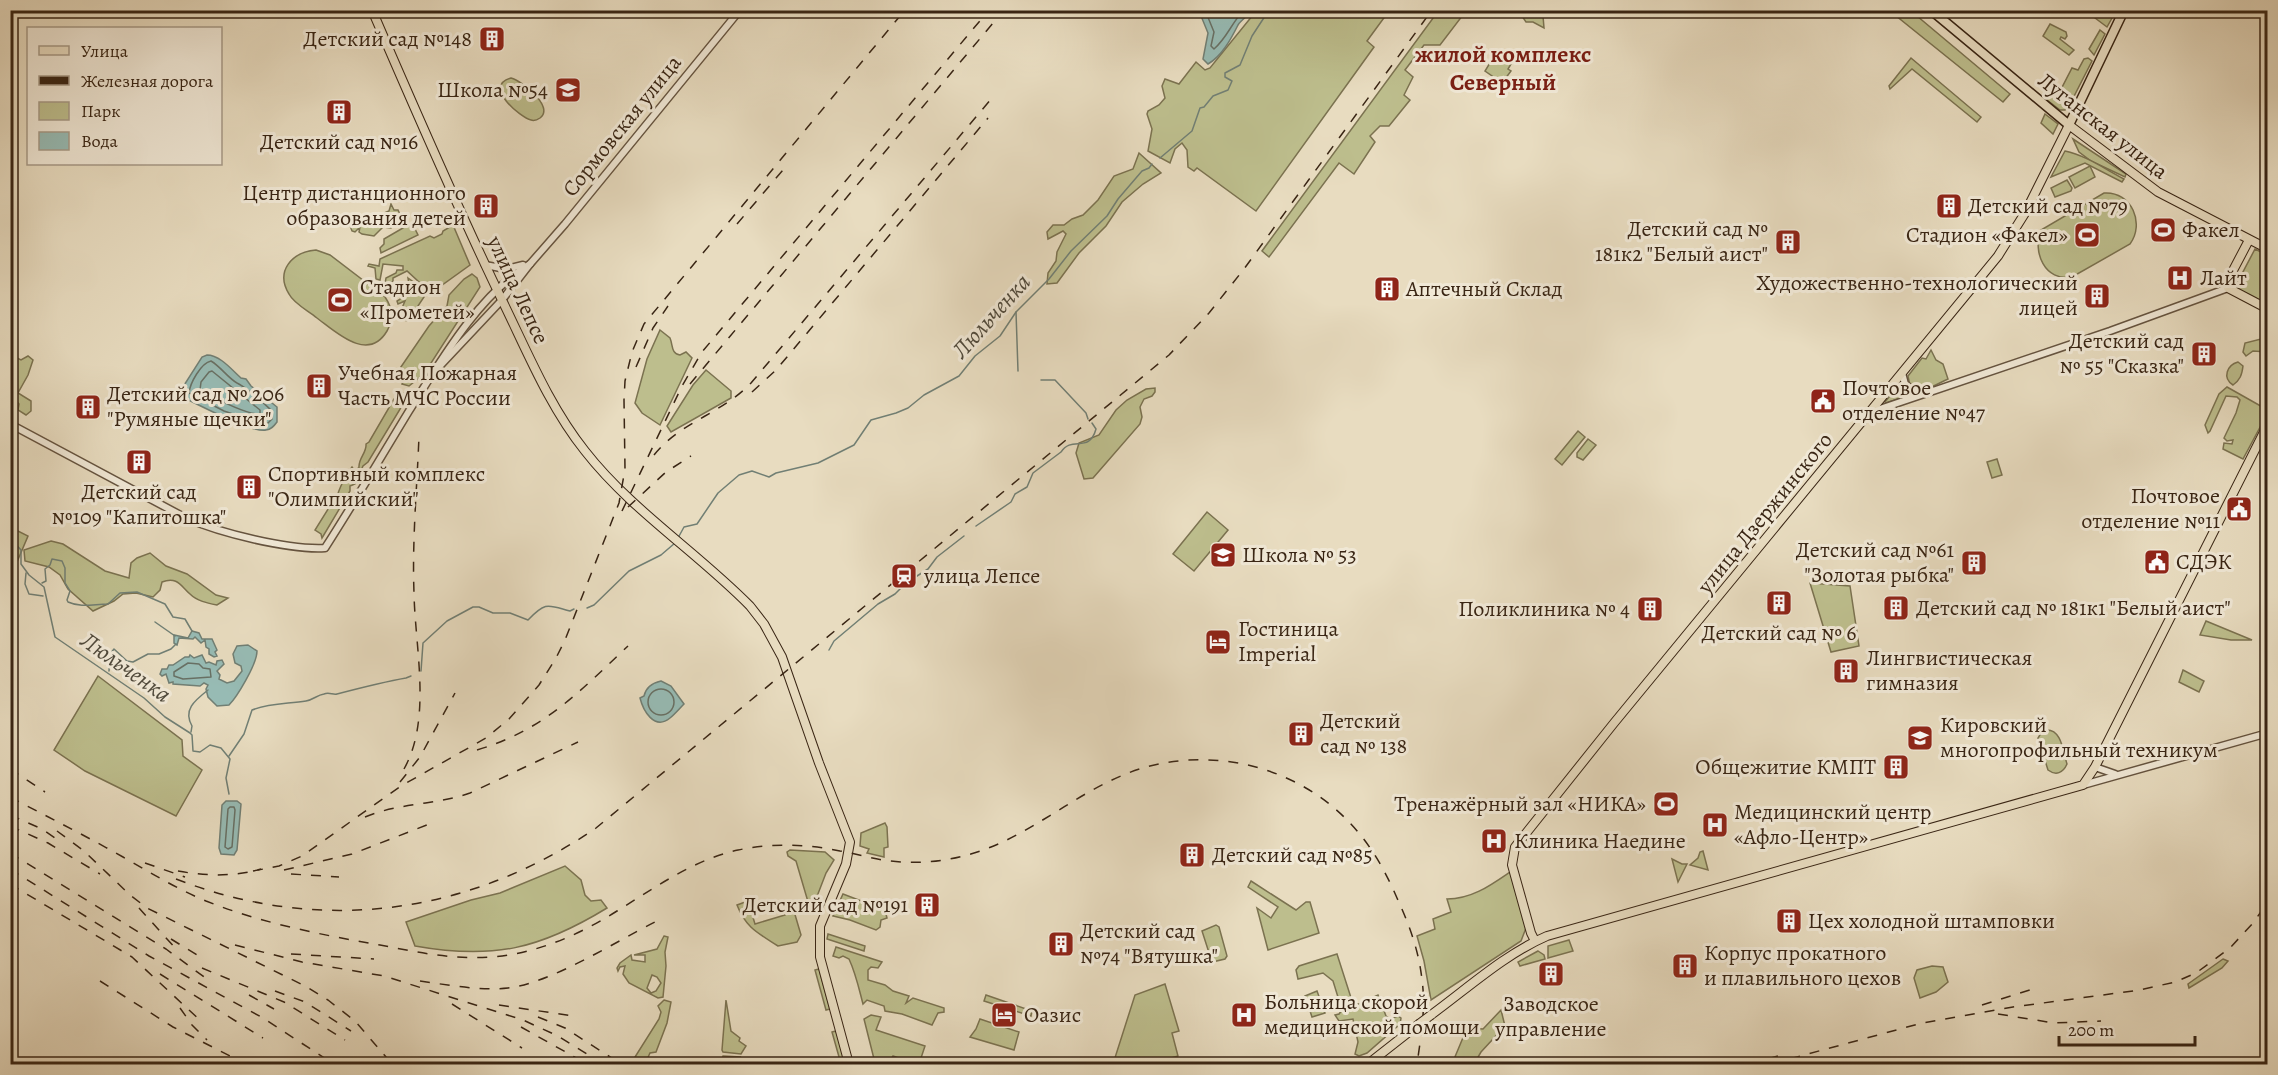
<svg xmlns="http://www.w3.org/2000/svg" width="2278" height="1075" font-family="Alegreya,serif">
	<rect width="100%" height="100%" fill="#e8dcc0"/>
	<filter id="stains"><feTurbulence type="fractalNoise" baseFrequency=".00333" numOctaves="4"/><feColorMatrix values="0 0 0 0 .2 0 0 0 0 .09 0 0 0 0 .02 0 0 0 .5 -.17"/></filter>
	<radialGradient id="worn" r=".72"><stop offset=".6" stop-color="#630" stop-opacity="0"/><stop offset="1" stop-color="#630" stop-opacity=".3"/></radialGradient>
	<g fill="#bdbe8d" stroke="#7b7250" stroke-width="1.5" fill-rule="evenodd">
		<path d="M 1257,10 L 1389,11 L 1367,41 L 1374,47 L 1256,211 L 1197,168 L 1194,171 L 1188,167 L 1187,150 L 1182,143 L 1175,149 L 1170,163 L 1148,151 L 1152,129 L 1147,114 L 1148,111 L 1159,105 L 1165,98 L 1162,86 L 1165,79 L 1179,84 L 1196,62 L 1205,70 L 1210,68 Z"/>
		<path d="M 1439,10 L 1466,11 L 1440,45 L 1424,45 L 1405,70 L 1413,77 L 1404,95 L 1410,100 L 1389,126 L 1380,126 L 1370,136 L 1375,142 L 1354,174 L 1339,163 L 1269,257 L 1262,251 Z"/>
		<path d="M 1890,11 L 1911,11 L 2010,94 L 2003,102 Z"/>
		<path d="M 2088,11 L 2088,10 L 2116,11 L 2107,27 L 2087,12 Z"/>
		<path d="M 1530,12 L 1543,16 L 1544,28 L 1533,22 L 1526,22 L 1522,16 Z"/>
		<path d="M 2050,24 L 2066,32 L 2067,36 L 2065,39 L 2061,37 L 2060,39 L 2074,50 L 2069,55 L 2043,36 Z"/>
		<path d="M 2100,30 L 2105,34 L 2094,55 L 2089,49 Z"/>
		<path d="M 1494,54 L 1511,64 L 1508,69 L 1511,71 L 1505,79 L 1498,80 L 1485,71 L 1493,58 Z"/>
		<path d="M 1911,58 L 1981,117 L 1977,122 L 1912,69 L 1890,89 L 1889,86 Z"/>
		<path d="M 2088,58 L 2092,61 L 2069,106 L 2065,110 L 2060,110 L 2047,100 L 2049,96 L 2059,93 L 2072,68 L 2078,70 L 2084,59 Z"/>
		<path d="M 511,78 C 522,81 555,107 540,118 C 537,120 534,121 531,120 C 521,118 482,86 511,78 Z"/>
		<path d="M 2045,114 L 2058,124 L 2053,134 L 2041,123 Z"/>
		<path d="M 2073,139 L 2126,174 L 2125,177 L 2091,161 L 2079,152 Z"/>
		<path d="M 2065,151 C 2085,155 2105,169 2124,179 L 2122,182 L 2085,163 L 2051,177 Z"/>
		<path d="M 1139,153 L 1161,173 L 1143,184 L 1122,202 L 1106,226 L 1079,253 L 1057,283 L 1047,284 L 1048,273 L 1056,261 L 1057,252 L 1066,234 L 1063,231 L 1048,239 L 1047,232 L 1053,225 L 1064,225 L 1072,219 L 1083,215 L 1098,200 L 1114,176 L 1133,169 Z"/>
		<path d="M 2090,166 L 2095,177 L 2075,188 L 2069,177 Z"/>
		<path d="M 2067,180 L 2072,188 L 2071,191 L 2055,197 L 2051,188 Z"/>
		<path d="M 2104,193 C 2132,191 2145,224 2130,244 L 2072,277 C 2045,282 2032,252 2041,230 Z"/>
		<path d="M 391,204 L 394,210 L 398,210 L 402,219 L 399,224 L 395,224 L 391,228 L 383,227 L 374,236 L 362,234 L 359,232 L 360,227 L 355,232 L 352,231 L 347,218 L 350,217 L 356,225 L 389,211 Z"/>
		<path d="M 448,221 L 453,225 L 470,265 L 431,293 L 407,271 L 393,278 L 393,281 L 389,284 L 392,292 L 388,291 L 385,284 L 386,278 L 396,273 L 397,270 L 403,270 L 403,266 L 383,264 L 380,280 L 376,279 L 375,268 L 368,266 L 369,264 L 379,266 L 380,259 L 430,236 L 434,238 L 442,234 L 443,231 L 450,227 Z"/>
		<path d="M 404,223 L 412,224 L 411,227 L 415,229 L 418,235 L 381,253 L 380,248 L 384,244 L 384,239 L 403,228 Z"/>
		<path d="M 2255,249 L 2267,255 L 2267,306 L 2234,289 Z"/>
		<path d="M 316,250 L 330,255 L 385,297 C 392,307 394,319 387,331 C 368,363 336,332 317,318 C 309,311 294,304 289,294 C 275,271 292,252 316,250 Z"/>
		<path d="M 472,274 L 477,278 L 480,287 L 424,374 L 409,386 L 402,384 L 404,379 L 401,375 L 392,380 L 429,326 L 447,306 L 449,295 L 464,279 Z"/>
		<path d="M 408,278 L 415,283 L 424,297 L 408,321 L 403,320 L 402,308 L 405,301 L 398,304 L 397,301 L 402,298 L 403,290 L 409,285 Z"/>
		<path d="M 660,330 L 670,338 C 673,345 671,354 680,355 L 686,352 L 692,358 L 660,425 L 642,413 L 635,403 L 647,359 Z"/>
		<path d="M 2261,339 L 2267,341 L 2267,352 L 2253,351 L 2246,356 L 2243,352 L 2245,343 Z"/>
		<path d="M 1931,350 L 1936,360 L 1943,364 L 1948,379 C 1934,385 1923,395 1910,386 L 1908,376 L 1922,358 L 1926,359 Z"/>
		<path d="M 11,355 L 21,360 L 28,356 L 33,360 L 28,375 L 18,393 L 31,401 L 31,411 L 26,415 L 18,410 L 19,404 L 11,395 Z"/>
		<path d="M 2238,362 L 2243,366 C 2242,375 2240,380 2233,385 C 2222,378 2227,365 2238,362 Z"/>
		<path d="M 706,370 L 731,391 L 731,398 L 671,432 L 667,426 L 693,385 Z"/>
		<path d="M 1901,382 L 1912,394 L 1886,403 L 1885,402 Z"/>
		<path d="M 2227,387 L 2266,409 L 2266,416 L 2243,459 L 2223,449 L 2224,443 L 2232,444 L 2233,440 L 2227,441 L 2224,438 L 2236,413 L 2240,400 L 2237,397 L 2226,396 L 2210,431 L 2208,433 L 2205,425 L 2219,394 Z"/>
		<path d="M 1155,388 L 1155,392 L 1152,396 L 1144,399 L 1140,407 L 1142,417 L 1140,424 L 1093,478 L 1084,479 L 1076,453 L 1079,443 L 1099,435 L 1116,410 L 1127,400 L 1146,389 Z"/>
		<path d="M 400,391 L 408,396 L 368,462 L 363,466 L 355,484 L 350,486 L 350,491 L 322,538 L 321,534 L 315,530 L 330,506 L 336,506 C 335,495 345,476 352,467 L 354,470 L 359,468 C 358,458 367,453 366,444 L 369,442 L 394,399 L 401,394 Z"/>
		<path d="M 1578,431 L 1585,437 L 1562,465 L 1555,459 Z"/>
		<path d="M 1588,439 L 1596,445 L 1583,460 L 1577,457 L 1577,453 Z"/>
		<path d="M 1997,459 L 2002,475 L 1992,478 L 1987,462 Z"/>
		<path d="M 1207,512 L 1228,530 L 1194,571 L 1173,554 Z"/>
		<path d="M 10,527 L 28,536 L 17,562 L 11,561 Z"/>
		<path d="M 51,541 L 63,544 L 105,571 L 129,578 L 131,563 L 137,558 L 150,553 L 166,566 L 187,574 L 216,595 L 228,598 L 217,605 C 207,603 197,601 190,594 C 181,586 177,576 162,582 L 160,590 L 153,597 L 136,593 L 123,594 L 114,601 L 93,611 L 68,589 L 60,575 L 49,567 L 25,561 L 24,550 Z"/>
		<path d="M 1810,583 L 1850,586 L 1859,646 L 1831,652 Z"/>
		<path d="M 2206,621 L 2252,640 L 2231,640 L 2200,635 Z"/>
		<path d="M 2183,670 L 2204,681 L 2199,692 L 2179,682 Z"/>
		<path d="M 98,676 L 182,740 L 183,756 L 202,770 L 176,816 L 85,771 L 54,750 Z"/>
		<path d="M 2046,730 C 2062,729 2063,752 2067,764 C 2063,773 2056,776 2048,770 L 2038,738 L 2041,733 Z"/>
		<path d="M 885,823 L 887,827 L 888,847 L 884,848 L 884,857 L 867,853 L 869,849 L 860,846 L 861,833 Z"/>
		<path d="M 790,850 L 825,852 L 834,860 L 826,873 L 811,912 L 796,861 L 788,856 L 787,852 Z"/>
		<path d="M 1703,851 L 1708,870 L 1690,865 L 1698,858 L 1700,852 Z"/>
		<path d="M 1672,859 L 1682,864 L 1687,864 L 1678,882 Z"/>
		<path d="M 565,866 L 581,880 L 585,895 L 591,901 L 601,900 L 607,908 C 540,949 493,960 415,946 L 406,922 L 471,900 L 500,893 Z"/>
		<path d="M 1510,872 L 1526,928 L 1521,941 L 1431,1000 L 1424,961 L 1417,936 L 1435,929 L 1433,919 L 1451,912 L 1447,899 C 1472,899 1491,885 1510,872 Z"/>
		<path d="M 1251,881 L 1296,910 L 1306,902 L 1310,902 L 1319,933 L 1268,950 L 1257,908 L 1271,918 L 1278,907 L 1248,887 Z"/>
		<path d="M 843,894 L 885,910 L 887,918 L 881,920 L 880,927 L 876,930 L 850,920 L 833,916 Z"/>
		<path d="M 748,901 L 755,924 L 785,915 L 783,904 L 791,901 L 801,935 L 797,942 L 778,946 C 758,933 746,928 737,905 Z"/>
		<path d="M 1216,925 L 1219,927 L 1227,956 L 1225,959 L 1212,962 L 1202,931 Z"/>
		<path d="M 828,934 L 865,946 L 864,951 L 827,939 Z"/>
		<path d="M 664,936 L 668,937 L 665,952 L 666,966 L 663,997 L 658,998 L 629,983 L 623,974 L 625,966 L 620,967 L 618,971 L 617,968 L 620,963 L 631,955 L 632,960 L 645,962 L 645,955 L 634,955 L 657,949 ZM 652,975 L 657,977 L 661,983 L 656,991 L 651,993 L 647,988 Z"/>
		<path d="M 1569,940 L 1573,951 L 1548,958 L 1548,946 Z"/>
		<path d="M 836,947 L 882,962 L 878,968 L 871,967 L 868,970 L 868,980 L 885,985 L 893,991 L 909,996 L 906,1003 L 913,998 L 944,1008 L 944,1012 L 938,1013 L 932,1025 L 902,1014 L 885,1011 L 884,1006 L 867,1000 L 863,1004 C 859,989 856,974 849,959 L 843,956 L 839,958 L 833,956 Z"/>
		<path d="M 1538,951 L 1544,955 L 1545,959 L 1520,966 L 1518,962 Z"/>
		<path d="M 1337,954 L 1353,1004 L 1359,1004 L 1378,995 L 1386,1016 L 1390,1019 L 1398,1016 L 1401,1018 L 1400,1024 L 1367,1053 L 1359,1056 L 1355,1054 L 1358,1042 L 1353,1019 L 1339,1021 L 1335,1015 L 1339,1014 L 1342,1010 L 1333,981 L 1323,973 L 1298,979 L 1296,970 L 1299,966 Z"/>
		<path d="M 2223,959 L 2228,961 L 2222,968 L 2189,988 L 2188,984 Z"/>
		<path d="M 1932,966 L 1943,967 L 1948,982 L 1936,992 L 1920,998 L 1914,978 L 1917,970 Z"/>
		<path d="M 819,969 L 830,1009 L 826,1010 L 815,970 Z"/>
		<path d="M 1165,984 L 1179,1031 L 1172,1033 L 1178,1056 L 1151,1064 L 1113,1064 L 1135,995 Z"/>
		<path d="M 1317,991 L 1325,1013 L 1312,1017 L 1305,996 Z"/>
		<path d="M 986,995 L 1032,1011 L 1031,1016 L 984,1001 Z"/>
		<path d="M 664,1000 L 671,1002 L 667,1023 L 656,1052 L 650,1053 L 645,1064 L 637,1064 L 635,1062 L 635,1057 L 659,1019 L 661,1012 L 658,1006 Z"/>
		<path d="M 726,1000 L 731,1031 L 740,1038 L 739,1041 L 746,1046 L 741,1054 L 723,1052 L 722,1050 Z"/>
		<path d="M 1501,1010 L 1505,1026 L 1481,1052 L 1474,1064 L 1452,1064 L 1467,1028 L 1483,1029 Z"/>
		<path d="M 871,1015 L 881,1017 L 876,1030 L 925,1046 L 919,1064 L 906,1064 L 900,1062 L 899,1058 L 893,1056 L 889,1063 L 874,1059 L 864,1019 Z"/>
		<path d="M 980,1019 L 1019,1032 L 1014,1050 L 970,1037 L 976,1029 Z"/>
		<path d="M 836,1031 L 846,1064 L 841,1064 L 832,1032 Z"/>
		<path d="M 723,1056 L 740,1057 L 735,1064 L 720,1064 Z"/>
	</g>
	<g fill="#97bbb4" stroke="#717f74" stroke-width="1.5">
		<path d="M 1199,11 L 1252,11 C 1248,16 1241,20 1238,25 C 1231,39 1222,56 1208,64 L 1203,59 L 1208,33 Z"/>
		<path d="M 207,355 C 220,355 232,370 241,378 L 246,379 L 251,386 L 277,407 L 277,422 C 274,426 271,430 266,430 C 251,433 200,405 184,398 L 181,394 L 181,390 L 202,357 Z"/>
		<path d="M 192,631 L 199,633 L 202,639 L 212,639 L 217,650 L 215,652 L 217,656 L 214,657 L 209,654 L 209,649 L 206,647 L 205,640 L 201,643 L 195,637 L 193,639 L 179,638 L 177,645 L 174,643 L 174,635 L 188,638 Z"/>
		<path d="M 248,645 L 257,651 C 257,664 237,697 229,705 L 217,706 L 208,697 L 206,689 L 208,685 L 204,683 L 200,686 L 173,684 L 173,682 L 169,683 L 166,674 L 162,676 L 160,674 L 162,669 L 167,669 L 169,665 L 173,665 L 185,657 L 189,657 L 190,655 L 194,658 L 202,655 L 206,663 L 209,662 L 216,665 L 217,661 L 222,660 L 224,664 L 217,671 L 220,675 L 219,679 L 227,683 L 234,681 L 242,671 L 241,666 L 235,663 L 233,654 L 237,646 Z"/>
		<path d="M 661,681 L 671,686 L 684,704 C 680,708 674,715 670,718 C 654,731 643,710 640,698 L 644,696 C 646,687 652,683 661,681 Z"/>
		<path d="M 226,801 L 237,801 L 241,804 L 237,850 L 234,855 L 221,854 L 219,848 L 222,805 Z"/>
	</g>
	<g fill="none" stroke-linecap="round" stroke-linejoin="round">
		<g stroke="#687064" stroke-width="1.5">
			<path d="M 1205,10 L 1214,32 L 1211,46 L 1214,49 C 1227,38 1232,22 1244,10"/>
			<path d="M 211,361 C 221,367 228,378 237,383 C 249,389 260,400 271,410 L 272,419 L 268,423 L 263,424 L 224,411 L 189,393 C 190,383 201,363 211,361 Z"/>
			<path d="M 212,371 L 260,410 L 260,414 C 246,415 213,397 200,390 L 201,382 L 209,372 Z"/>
			<path d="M 188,663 L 199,664 L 203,668 L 210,669 L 211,677 L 183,679 L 174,676 L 174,672 Z"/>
			<circle cx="661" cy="702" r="13"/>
			<path d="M 230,807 L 234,807 L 235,810 L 232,847 L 228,849 L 225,847 L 228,809 Z"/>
		</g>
		<g stroke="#717f74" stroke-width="1.5">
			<path d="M 1160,158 L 1192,131 L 1200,108 L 1204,107 L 1213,96 L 1228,90 L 1232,81 L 1225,77 L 1225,73 L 1240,65 L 1252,36 L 1269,10"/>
			<path d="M 1016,312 L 1018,371"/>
			<path d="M 1041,380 L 1055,380 L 1086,413 L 1088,419"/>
			<path d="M 976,526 L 1011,502 L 1015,494 L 1027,487 L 1033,473 L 1061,452 C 1072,435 1089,454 1096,429 L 1092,423"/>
			<path d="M 10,538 L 21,550 L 21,564 L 29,575 L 44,587 L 55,637 L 144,698 L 165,717 L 190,733 L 192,735 L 193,751 L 200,752 L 210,745 L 221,748 L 230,759 L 226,778 L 229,794"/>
			<path d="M 678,538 L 684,527 L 697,524 L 718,493 L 739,475 L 752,471 L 769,477 L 776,473 L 818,463 L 854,445 L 871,420 L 896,413 L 908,408 L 924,395 L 959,376 L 975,356 L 1000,336 L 1016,312 L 1049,279 L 1071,251 L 1107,216 L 1118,199 L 1142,171 L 1149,168 L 1152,164"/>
			<path d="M 26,573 L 25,584 L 29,594 L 43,596"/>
			<path d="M 42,583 L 46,581 L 45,569 L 50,565 L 52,559 L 62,561 L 65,568 L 65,583 L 70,591 L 67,600 L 68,602 C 81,608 94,604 108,604 L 120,593 L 137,592 L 165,604 L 173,617 L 185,619 L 192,631"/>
			<path d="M 587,608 L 594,605 L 629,571 L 661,555 L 675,543"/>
			<path d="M 155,622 L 175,636"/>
			<path d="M 829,650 L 834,641 L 878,604 L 895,594 L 906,583 L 928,569 L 937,557 L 964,536"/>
			<path d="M 109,671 L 110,654 L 114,649 L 127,661 L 133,662 L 148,654 L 159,654 L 171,649 L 176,644"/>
			<path d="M 421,671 L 423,643 L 447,621 L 473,607 L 479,607 L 493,613 L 510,613 L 528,620 C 546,601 548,605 570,611 L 574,609"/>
			<path d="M 191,732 L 192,726 C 183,710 194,701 208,690"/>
			<path d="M 229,756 L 244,734 L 252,710 C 270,703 288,704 306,701 C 313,700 317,695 324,694 C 329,692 333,695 337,694 C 360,688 383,682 406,678 L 411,676"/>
		</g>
		<defs>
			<g id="minor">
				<path d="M 485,265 L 506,269 L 523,265"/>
				<path d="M 438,368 L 502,300 L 530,264 L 565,224 L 740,10"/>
				<path d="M 1902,373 L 1905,384 L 1918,395"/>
				<path d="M 1871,412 L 2110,331 L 2228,288"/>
				<path d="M 10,424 L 186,518 C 220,533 288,550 325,548 C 354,503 381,457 409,411 C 440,362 479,294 530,264"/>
				<path d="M 2095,767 L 2115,774"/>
				<path d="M 2083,785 L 2268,733"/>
			</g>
			<g id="major">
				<path d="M 372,10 C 414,107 456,205 502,300 C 527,351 549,406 585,451 C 631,510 697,552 750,606 L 764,624 L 782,657 L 819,763 L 850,842 L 846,864 L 820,926 L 820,957 L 849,1064"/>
				<path d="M 2249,240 L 2228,280 L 2228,288 L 2268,309"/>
				<path d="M 1535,941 L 1531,933 L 1512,865 L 1515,847 L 1614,723 L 1998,256 L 2025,213 L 2069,125 L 2158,192 L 2268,249"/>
				<path d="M 1431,1015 C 1468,988 1505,954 1547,936 L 2083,785 L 2095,767 L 2268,424"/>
				<path d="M 1368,1064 L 1419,1024"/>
			</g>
			<path id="highway" d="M 1931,10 L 2069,125 L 2124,10"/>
		</defs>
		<use href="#minor" stroke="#65533f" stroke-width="9"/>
		<use href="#major" stroke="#392514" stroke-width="10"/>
		<use href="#highway" stroke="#392514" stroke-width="11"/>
		<use href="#minor" stroke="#f0e8d6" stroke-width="6"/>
		<use href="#major" stroke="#e8dcc0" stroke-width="8"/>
		<use href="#highway" stroke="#e8dcc0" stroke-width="8"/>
		<g stroke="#392514" stroke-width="1.5" stroke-dasharray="10 10" stroke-linecap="butt">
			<path d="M 737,224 L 788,164"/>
			<path d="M 636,367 L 653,328 L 668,306"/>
			<path d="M 690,384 L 1004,10"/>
			<path d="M 752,392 L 776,370 L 988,118"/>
			<path d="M 654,455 C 680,422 723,413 751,383 L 992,98"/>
			<path d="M 628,507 L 666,472 L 691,456"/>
			<path d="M 622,511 L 682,386 L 702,352 L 989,10"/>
			<path d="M 477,750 C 544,730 578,693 628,646"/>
			<path d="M 10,769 L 45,792"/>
			<path d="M 404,769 C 432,719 415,648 414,593 C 412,541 417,488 419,436"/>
			<path d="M 400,782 L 420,757 L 455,693"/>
			<path d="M 10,797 C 48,817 86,836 123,857 C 151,873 177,889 206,901 C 261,923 322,935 380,945 C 416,952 453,960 490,957 C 536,954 579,935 617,911 C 656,887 693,860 738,850 C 772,843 807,844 840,851 C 857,854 873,859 890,861 C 916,864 942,862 967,855 C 1033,838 1083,783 1150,766 C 1226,747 1308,772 1358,832 C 1375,852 1387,875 1397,898 C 1409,924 1419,951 1422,980 C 1426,1008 1421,1036 1417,1064"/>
			<path d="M 10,815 L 42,829 L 61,842"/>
			<path d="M 365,817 C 398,803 436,805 470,793 L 578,742"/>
			<path d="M 10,826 L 48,843 L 100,874"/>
			<path d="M 57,831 L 84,851 L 130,895 L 147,908 L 307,987 L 328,1000 L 355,1021 L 392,1064"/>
			<path d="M 10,853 L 166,949 L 211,982"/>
			<path d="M 145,863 L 185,877"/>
			<path d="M 10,869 L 149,956 L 263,1018 L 329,1061"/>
			<path d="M 284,870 L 352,854 L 432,823"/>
			<path d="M 178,871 C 205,876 234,877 261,869"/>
			<path d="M 253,871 L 279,866 L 302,856 L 401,786 L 486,738 L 509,719 L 539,685 L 556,658 L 565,640 L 619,503 L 625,469 L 624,400 L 625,381 L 632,352 L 644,324 L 905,10"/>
			<path d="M 291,874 L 339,877"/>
			<path d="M 176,879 C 320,935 469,915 596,828 L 1169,355 L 1209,313 L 1244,269 L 1432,10"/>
			<path d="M 10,884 L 132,957 L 203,1023"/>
			<path d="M 139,908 L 177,950"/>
			<path d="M 171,939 L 197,955"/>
			<path d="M 235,945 L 302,962 L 384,976 L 523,1020 L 558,1036 L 603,1064"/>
			<path d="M 291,954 L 374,959"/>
			<path d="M 202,968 L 284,1002 L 345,1040"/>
			<path d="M 160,974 L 263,1038"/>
			<path d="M 100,981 L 173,1027 L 240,1061"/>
			<path d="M 420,981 C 449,985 479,991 508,988 C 551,983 615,942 655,922"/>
			<path d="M 275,991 L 305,1002 L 351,1031"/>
			<path d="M 249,995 L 274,1009"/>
			<path d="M 452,1004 L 522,1048"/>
			<path d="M 499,1005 L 573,1016"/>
			<path d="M 1982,1005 L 2039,987"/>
			<path d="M 180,1008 L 192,1025 L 207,1040"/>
			<path d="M 1998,1014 L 2054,1023 L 2101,1021"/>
			<path d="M 538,1017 L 565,1028 L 621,1064"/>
			<path d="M 521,1027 L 587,1064"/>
			<path d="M 1749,1064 L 1778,1056"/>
			<path d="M 1771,1064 L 1922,1023 L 2013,1007 L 2140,990 L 2175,982 L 2196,973 L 2230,948 L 2253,923 L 2268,902"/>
		</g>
		<defs>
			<path id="major-bridge" d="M 1419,1024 L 1431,1015"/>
		</defs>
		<use href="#major-bridge" stroke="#392514" stroke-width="10" stroke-linecap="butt"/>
		<use href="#major-bridge" stroke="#e8dcc0" stroke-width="8"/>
	</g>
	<defs>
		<symbol id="building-square" viewBox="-11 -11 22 22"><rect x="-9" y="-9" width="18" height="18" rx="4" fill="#8f2418" stroke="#f0e8d6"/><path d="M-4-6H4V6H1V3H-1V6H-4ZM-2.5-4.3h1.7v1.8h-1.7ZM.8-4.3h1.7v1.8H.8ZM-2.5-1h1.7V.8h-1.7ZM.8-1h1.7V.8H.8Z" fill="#fff"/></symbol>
		<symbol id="school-square" viewBox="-11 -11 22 22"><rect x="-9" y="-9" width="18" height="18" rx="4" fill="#8f2418" stroke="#f0e8d6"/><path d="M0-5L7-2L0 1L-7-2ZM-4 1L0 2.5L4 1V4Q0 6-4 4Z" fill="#fff"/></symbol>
		<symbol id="stadium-square" viewBox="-11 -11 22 22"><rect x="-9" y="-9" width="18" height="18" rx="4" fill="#8f2418" stroke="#f0e8d6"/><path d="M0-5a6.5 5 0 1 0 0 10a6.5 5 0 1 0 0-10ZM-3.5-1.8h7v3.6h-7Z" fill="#fff"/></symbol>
		<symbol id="hospital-square" viewBox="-11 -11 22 22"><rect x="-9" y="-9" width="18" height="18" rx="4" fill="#8f2418" stroke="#f0e8d6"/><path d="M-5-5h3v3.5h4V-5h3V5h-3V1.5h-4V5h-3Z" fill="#fff"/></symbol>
		<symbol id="civic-square" viewBox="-11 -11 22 22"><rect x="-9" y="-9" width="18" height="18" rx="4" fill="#8f2418" stroke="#f0e8d6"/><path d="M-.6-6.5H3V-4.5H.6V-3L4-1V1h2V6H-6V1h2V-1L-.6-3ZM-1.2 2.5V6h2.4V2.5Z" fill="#fff"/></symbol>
		<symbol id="station-square" viewBox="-11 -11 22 22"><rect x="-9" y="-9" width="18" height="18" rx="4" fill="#8f2418" stroke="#f0e8d6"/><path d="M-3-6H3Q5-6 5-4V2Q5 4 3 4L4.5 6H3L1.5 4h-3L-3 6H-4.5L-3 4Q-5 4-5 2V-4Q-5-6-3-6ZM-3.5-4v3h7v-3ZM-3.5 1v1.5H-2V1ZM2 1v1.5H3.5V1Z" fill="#fff"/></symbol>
		<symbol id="hotel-square" viewBox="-11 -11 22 22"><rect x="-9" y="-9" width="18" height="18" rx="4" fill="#8f2418" stroke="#f0e8d6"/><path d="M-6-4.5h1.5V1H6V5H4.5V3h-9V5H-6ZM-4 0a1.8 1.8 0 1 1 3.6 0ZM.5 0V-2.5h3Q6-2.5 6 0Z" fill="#fff"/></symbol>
		<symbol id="university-square" viewBox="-11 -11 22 22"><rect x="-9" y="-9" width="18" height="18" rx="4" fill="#8f2418" stroke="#f0e8d6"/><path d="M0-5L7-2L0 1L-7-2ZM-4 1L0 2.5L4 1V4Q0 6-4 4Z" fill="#fff"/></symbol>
	</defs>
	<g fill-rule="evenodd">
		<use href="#building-square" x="477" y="24" width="30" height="30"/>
		<use href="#school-square" x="553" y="75" width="30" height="30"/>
		<use href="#building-square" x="324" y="97" width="30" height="30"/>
		<use href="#building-square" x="471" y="191" width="30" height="30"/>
		<use href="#building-square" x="1934" y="191" width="30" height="30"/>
		<use href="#stadium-square" x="2148" y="215" width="30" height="30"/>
		<use href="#stadium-square" x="2072" y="220" width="30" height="30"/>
		<use href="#building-square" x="1773" y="227" width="30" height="30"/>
		<use href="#hospital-square" x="2165" y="263" width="30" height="30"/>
		<use href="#building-square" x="1372" y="274" width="30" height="30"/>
		<use href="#building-square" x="2082" y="281" width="30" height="30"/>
		<use href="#stadium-square" x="325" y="285" width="30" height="30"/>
		<use href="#building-square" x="2189" y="339" width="30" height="30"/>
		<use href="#building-square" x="304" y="371" width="30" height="30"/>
		<use href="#civic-square" x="1808" y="386" width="30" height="30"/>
		<use href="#building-square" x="73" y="392" width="30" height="30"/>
		<use href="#building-square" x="124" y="447" width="30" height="30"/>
		<use href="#building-square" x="234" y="472" width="30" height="30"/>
		<use href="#civic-square" x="2224" y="494" width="30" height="30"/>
		<use href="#school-square" x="1208" y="540" width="30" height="30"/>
		<use href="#civic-square" x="2142" y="547" width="30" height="30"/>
		<use href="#building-square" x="1959" y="548" width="30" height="30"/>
		<use href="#station-square" x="889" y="561" width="30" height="30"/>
		<use href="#building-square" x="1764" y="588" width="30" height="30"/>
		<use href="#building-square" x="1881" y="593" width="30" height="30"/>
		<use href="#building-square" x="1635" y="594" width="30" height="30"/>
		<use href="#hotel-square" x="1203" y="627" width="30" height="30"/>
		<use href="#building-square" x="1831" y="656" width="30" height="30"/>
		<use href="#building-square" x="1286" y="719" width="30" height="30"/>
		<use href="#university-square" x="1905" y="723" width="30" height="30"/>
		<use href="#building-square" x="1881" y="752" width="30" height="30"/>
		<use href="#stadium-square" x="1651" y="789" width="30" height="30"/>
		<use href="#hospital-square" x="1700" y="810" width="30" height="30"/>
		<use href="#hospital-square" x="1479" y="826" width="30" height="30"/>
		<use href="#building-square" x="1177" y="840" width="30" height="30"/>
		<use href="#building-square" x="912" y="890" width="30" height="30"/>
		<use href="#building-square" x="1774" y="906" width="30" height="30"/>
		<use href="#building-square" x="1046" y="929" width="30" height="30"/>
		<use href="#building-square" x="1670" y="951" width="30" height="30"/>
		<use href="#building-square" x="1536" y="959" width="30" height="30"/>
		<use href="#hotel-square" x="989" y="1000" width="30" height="30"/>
		<use href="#hospital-square" x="1229" y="1000" width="30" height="30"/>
	</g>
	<g text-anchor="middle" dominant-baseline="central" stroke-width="6" stroke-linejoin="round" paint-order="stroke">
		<g font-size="22" fill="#392514" stroke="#f0e8d6" text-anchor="start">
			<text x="472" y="39" text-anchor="end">Детский сад №148</text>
			<text x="548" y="90" text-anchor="end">Школа №54</text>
			<text x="339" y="142" text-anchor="middle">Детский сад №16</text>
			<text x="466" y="193" text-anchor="end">Центр дистанционного<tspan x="466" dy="25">образования детей</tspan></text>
			<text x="1968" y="206">Детский сад №79</text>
			<text x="1768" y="229" text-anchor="end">Детский сад №<tspan x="1768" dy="25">181к2 "Белый аист"</tspan></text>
			<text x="2182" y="230">Факел</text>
			<text x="2068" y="235" text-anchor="end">Стадион «Факел»</text>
			<text x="2200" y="278">Лайт</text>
			<text x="2078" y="283" text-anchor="end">Художественно-технологический<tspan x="2078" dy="25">лицей</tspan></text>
			<text x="360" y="287">Стадион<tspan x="360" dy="25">«Прометей»</tspan></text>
			<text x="1406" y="289">Аптечный Склад</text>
			<text x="2184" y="341" text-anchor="end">Детский сад<tspan x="2184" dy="25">№ 55 "Сказка"</tspan></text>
			<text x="338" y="373">Учебная Пожарная<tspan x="338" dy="25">Часть МЧС России</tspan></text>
			<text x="1842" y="388">Почтовое<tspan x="1842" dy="25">отделение №47</tspan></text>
			<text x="107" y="394">Детский сад № 206<tspan x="107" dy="25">"Румяные щечки"</tspan></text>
			<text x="268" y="474">Спортивный комплекс<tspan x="268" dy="25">"Олимпийский"</tspan></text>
			<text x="139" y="492" text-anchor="middle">Детский сад<tspan x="139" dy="25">№109 "Капитошка"</tspan></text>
			<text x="2220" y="496" text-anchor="end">Почтовое<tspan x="2220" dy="25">отделение №11</tspan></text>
			<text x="1954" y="550" text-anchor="end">Детский сад №61<tspan x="1954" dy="25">"Золотая рыбка"</tspan></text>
			<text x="1242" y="555">Школа № 53</text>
			<text x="2176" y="562">СДЭК</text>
			<text x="924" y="576">улица Лепсе</text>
			<text x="1916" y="608">Детский сад № 181к1 "Белый аист"</text>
			<text x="1630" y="609" text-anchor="end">Поликлиника № 4</text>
			<text x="1238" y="629">Гостиница<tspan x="1238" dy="25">Imperial</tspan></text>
			<text x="1779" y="633" text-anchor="middle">Детский сад № 6</text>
			<text x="1866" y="658">Лингвистическая<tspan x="1866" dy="25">гимназия</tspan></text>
			<text x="1320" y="721">Детский<tspan x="1320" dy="25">сад № 138</tspan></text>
			<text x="1940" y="725">Кировский<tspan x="1940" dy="25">многопрофильный техникум</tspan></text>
			<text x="1876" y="767" text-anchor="end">Общежитие КМПТ</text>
			<text x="1646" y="804" text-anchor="end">Тренажёрный зал «НИКА»</text>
			<text x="1734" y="812">Медицинский центр<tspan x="1734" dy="25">«Афло-Центр»</tspan></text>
			<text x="1514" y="841">Клиника Наедине</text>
			<text x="1212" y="855">Детский сад №85</text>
			<text x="908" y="905" text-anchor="end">Детский сад №191</text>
			<text x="1808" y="921">Цех холодной штамповки</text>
			<text x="1080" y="931">Детский сад<tspan x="1080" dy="25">№74 "Вятушка"</tspan></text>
			<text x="1704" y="953">Корпус прокатного<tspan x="1704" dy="25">и плавильного цехов</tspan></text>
			<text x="1264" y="1002">Больница скорой<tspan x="1264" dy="25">медицинской помощи</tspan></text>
			<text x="1551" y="1004" text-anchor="middle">Заводское<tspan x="1551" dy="25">управление</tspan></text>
			<text x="1024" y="1015">Оазис</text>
		</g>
		<g font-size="22" fill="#392514" stroke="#f0e8d6">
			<text transform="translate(622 126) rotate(-51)">Сормовская улица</text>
			<text transform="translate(2103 126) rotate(38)">Луганская улица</text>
			<text transform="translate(518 290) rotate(65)">улица Лепсе</text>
			<text transform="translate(1765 513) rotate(-51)">улица Дзержинского</text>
		</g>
		<g font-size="24" font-weight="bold" fill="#7a1f14" stroke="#f0e8d6">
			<text x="1503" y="54">жилой комплекс<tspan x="1503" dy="28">Северный</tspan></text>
		</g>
		<g font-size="24" font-style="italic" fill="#504a3c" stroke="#f0e8d6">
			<text transform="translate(991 316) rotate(-48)">Люльченка</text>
			<text transform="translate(126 667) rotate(35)">Люльченка</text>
		</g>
	</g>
	<rect width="2278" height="1075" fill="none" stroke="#e8dcc0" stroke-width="36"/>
	<rect x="12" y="12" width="2254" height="1051" fill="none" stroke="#392514" stroke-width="3"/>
	<rect x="18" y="18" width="2242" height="1039" fill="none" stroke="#392514" stroke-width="1.5"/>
	<rect x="27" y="27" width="195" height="138" fill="#f0e8d6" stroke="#a79a88" stroke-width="1.5"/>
	<rect x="39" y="46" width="30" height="9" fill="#e8dcc0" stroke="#a79a88" stroke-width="1.5"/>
	<text x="81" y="57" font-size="18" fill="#392514">Улица</text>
	<rect x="39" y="76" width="30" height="9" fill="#392514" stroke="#a79a88" stroke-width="1.5"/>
	<text x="81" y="87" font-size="18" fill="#392514">Железная дорога</text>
	<rect x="39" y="102" width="30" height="18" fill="#bdbe8d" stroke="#a79a88" stroke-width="1.5"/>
	<text x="81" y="117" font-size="18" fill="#392514">Парк</text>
	<rect x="39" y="132" width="30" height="18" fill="#97bbb4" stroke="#a79a88" stroke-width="1.5"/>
	<text x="81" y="147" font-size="18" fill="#392514">Вода</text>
	<path d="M2059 1036v9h136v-9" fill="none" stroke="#392514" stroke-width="3"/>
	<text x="2068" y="1036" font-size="18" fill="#392514" stroke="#f0e8d6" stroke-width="4.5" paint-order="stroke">200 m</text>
	<rect width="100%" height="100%" filter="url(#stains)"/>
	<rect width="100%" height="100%" fill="url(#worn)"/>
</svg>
